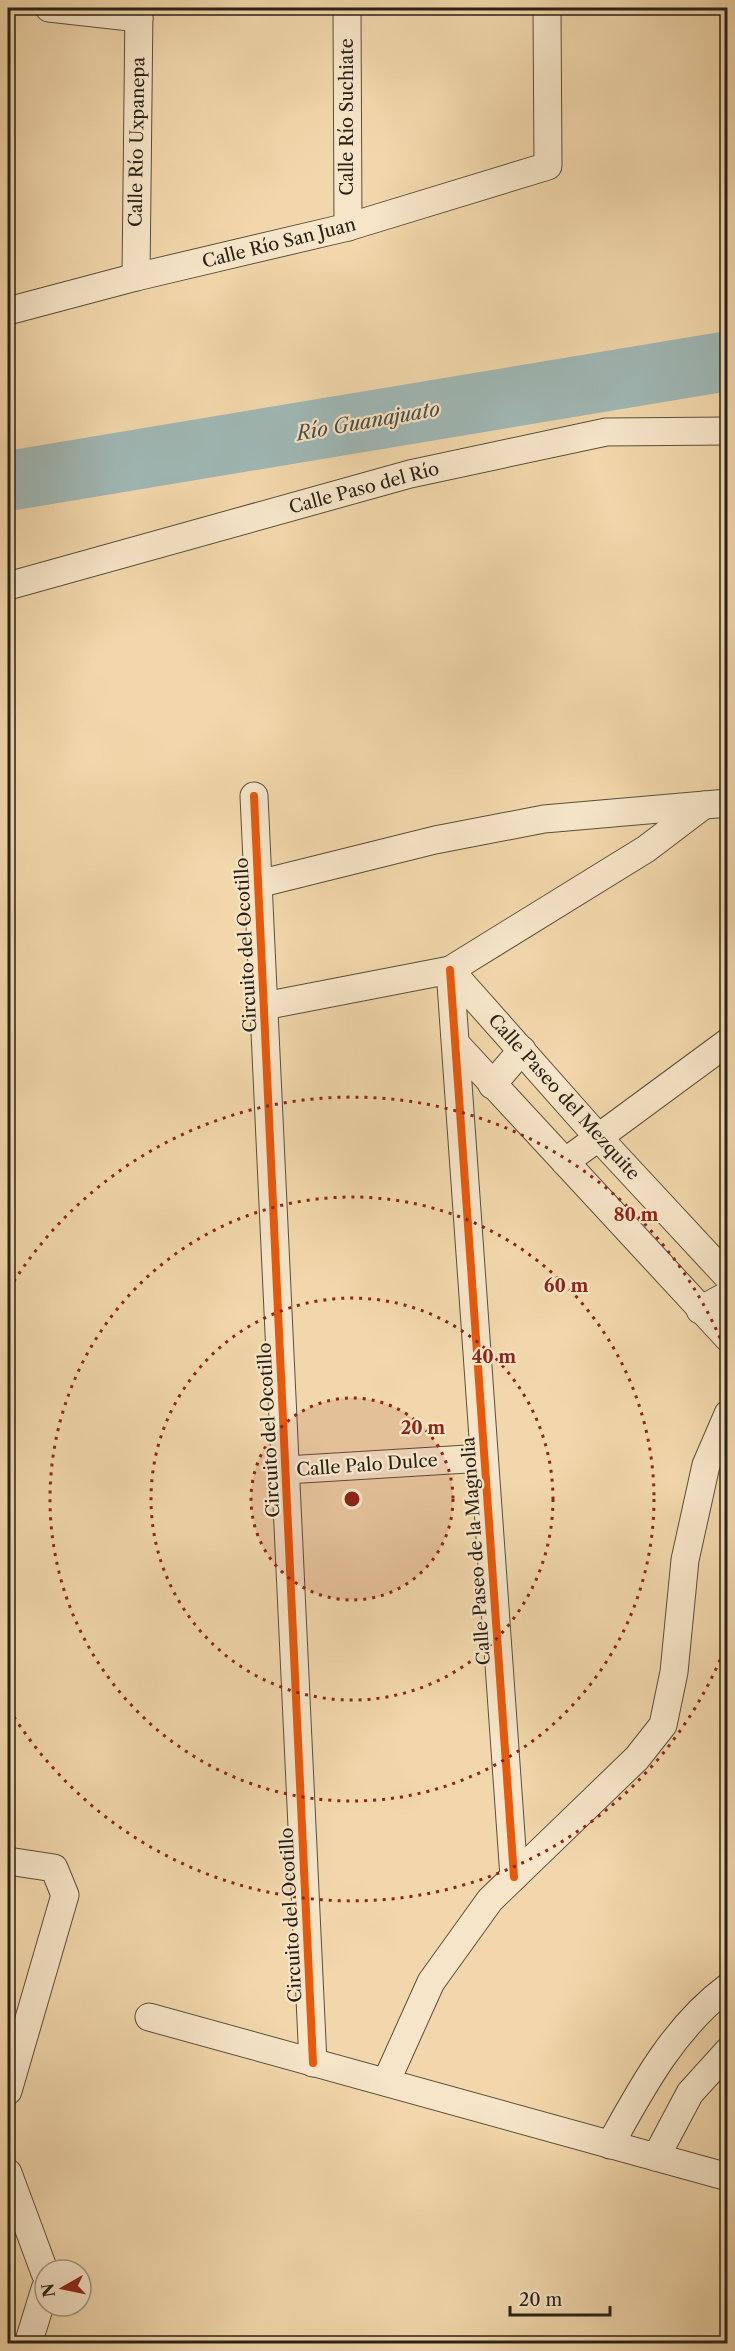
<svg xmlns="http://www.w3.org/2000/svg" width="735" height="2351" font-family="'Libre Caslon Text',serif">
	<rect width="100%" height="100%" fill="#f1d7ab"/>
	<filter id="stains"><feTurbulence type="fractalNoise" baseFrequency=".00333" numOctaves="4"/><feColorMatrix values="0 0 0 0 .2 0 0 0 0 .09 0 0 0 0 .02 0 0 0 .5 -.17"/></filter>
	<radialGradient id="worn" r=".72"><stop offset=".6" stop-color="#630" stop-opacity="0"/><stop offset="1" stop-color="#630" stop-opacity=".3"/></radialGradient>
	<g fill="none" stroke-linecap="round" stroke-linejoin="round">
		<path stroke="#9fb7b4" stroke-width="60" d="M 8,481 L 728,361"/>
		<defs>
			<g id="street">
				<path d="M 49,8 L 139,18"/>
				<path d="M 347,8 L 348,227"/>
				<path d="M 136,277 L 139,8"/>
				<path d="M 8,311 L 136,277 L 348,227 L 548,166 L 547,8"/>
				<path d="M 8,586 L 410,474 L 606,432 L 728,431"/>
				<path d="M 254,796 L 313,2063"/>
				<path d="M 258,884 L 435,840 L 544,819 L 728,803"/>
				<path d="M 450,970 L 514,1877"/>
				<path d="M 450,970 L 598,1137 L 728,1277"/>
				<path d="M 264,1006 L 450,970 L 646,849 L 704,805"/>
				<path d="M 456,1044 L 728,1338"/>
				<path d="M 492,1085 L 522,1050"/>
				<path d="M 565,1162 L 728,1042"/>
				<path d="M 700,1310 L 728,1295"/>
				<path d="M 286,1470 L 484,1458"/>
				<path d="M 8,1861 L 54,1868 L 65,1895 L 8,2091"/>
				<path d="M 149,2017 L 728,2177"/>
				<path d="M 386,2082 L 431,1982 L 490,1900 L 637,1758 L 663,1725 L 674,1672 L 685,1560 L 706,1465 L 728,1414"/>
				<path d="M 610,2145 C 642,2087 674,2027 728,1987"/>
				<path d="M 656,2157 L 690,2093 L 728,2051"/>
				<path d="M 8,2173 L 45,2273"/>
				<path d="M 28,2344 L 45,2289"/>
			</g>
		</defs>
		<use href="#street" stroke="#5b4e3b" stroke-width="29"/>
		<use href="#street" stroke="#f6e5c8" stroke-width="27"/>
		<defs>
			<g id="cycleway">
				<path d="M 254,796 L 313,2063"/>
				<path d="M 450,970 L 514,1877"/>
			</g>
		</defs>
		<use href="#cycleway" stroke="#f6e5c8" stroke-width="11"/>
		<use href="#cycleway" stroke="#e8590c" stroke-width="8"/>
	</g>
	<circle cx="352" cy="1499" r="101" fill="#8f2418" fill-opacity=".12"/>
	<g fill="none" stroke="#8f2418" stroke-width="3" stroke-dasharray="3 6">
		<circle cx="352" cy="1499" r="101"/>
		<circle cx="352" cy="1499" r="201"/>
		<circle cx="352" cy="1499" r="302"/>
		<path d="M727 1643A402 402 0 0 1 9 1709M9 1289A402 402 0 0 1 727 1355"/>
	</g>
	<g text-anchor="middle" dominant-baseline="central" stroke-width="4.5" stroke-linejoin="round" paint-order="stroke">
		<g font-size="18" fill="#292116" stroke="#f6e5c8">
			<text transform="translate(347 117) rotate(-90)">Calle Río Suchiate</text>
			<text transform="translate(137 142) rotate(-89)">Calle Río Uxpanepa</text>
			<text transform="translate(279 243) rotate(-14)">Calle Río San Juan</text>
			<text transform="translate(364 488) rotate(-15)">Calle Paso del Río</text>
			<text transform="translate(246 945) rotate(-93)">Circuito del Ocotillo</text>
			<text transform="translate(564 1097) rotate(48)">Calle Paseo del Mezquite</text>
			<text transform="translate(269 1430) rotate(-93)">Circuito del Ocotillo</text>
			<text transform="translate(367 1465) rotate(-4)">Calle Palo Dulce</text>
			<text transform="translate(476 1551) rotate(-94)">Calle Paseo de la Magnolia</text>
			<text transform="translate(291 1915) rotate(-93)">Circuito del Ocotillo</text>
		</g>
		<g font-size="20" font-style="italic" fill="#4c4e45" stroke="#f6e5c8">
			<text transform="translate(368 421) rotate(-10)">Río Guanajuato</text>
		</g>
	</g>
	<circle cx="352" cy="1499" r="9" fill="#8f2418" stroke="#f6e5c8" stroke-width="3"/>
	<g font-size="18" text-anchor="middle" font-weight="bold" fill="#8f2418" stroke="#f6e5c8" stroke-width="4.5" stroke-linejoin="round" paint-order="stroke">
		<text x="636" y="1221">80 m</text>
		<text x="566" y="1292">60 m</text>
		<text x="494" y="1363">40 m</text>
		<text x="423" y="1434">20 m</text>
	</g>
	<rect width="735" height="2351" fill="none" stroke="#f1d7ab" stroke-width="30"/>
	<rect x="9" y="9" width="717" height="2333" fill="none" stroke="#292116" stroke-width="3"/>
	<rect x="15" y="15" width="705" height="2321" fill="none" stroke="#292116" stroke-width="1.5"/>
	<g transform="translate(63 2288) rotate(261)"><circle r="28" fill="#f6e5c8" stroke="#a49781" stroke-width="1.5"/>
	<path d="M0-4.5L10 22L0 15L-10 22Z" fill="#8f2418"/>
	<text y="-9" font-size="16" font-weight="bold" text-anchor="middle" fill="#292116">N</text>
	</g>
	<path d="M510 2306v9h100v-9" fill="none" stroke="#292116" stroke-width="3"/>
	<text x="519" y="2306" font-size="18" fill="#292116" stroke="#f6e5c8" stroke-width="4.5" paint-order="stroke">20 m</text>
	<rect width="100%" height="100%" filter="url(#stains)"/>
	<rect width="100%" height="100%" fill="url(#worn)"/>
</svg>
